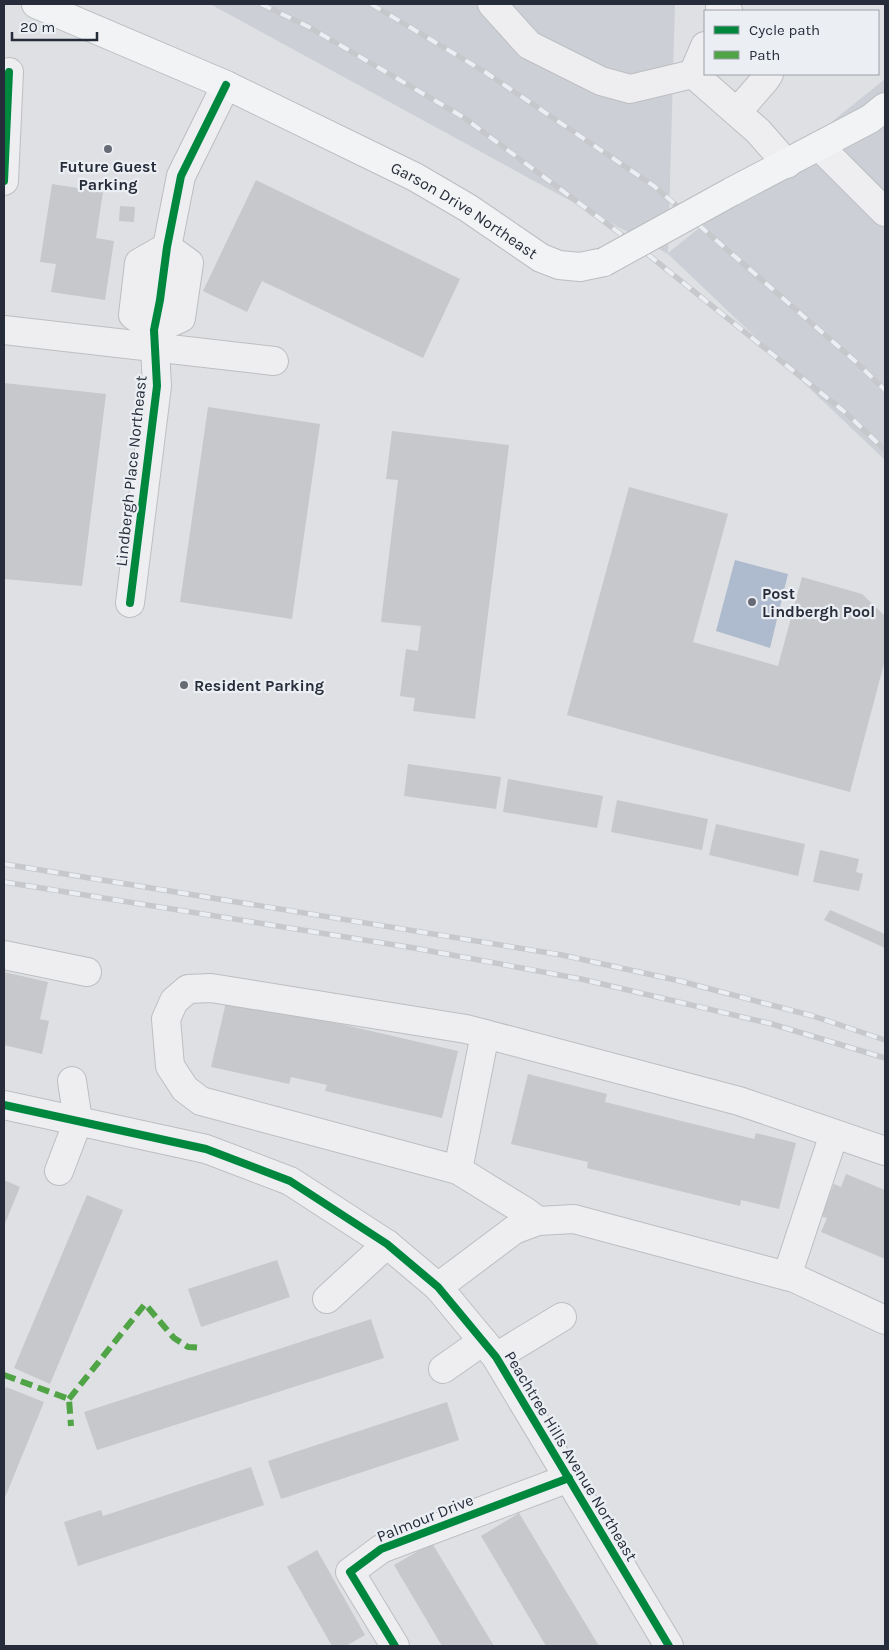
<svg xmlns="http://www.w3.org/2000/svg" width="889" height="1650" font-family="Karla,sans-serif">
	<rect width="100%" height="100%" fill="#dee0e3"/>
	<path fill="#cdcfd6" d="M 210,4 L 675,4 L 668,253 L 885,79 L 885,460 L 668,254 Z"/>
	<path fill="#aebacd" d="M 735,560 L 788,574 L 770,648 L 716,631 Z"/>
	<g fill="#c6c8cb">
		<path d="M 256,180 L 460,279 L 423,358 L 262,281 L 247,312 L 203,291 Z"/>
		<path d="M 52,184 L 103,192 L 96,238 L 114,241 L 105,300 L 51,292 L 56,264 L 40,262 Z"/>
		<path d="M 120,206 L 135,207 L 134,222 L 119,221 Z"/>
		<path d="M 4,383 L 106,394 L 82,586 L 4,579 Z"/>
		<path d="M 208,407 L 320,424 L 292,619 L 180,602 Z"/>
		<path d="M 392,431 L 509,445 L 475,719 L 413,711 L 415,698 L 400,696 L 406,649 L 418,651 L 421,626 L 381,622 L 398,480 L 386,479 Z"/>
		<path d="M 629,487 L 728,514 L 693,642 L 778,666 L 802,577 L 862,594 L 885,616 L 885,660 L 850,792 L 567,715 Z"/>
		<path d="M 408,764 L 501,777 L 496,809 L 404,796 Z"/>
		<path d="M 508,779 L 603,796 L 597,828 L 503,812 Z"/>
		<path d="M 617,800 L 708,819 L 702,850 L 611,832 Z"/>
		<path d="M 716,824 L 805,844 L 798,876 L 709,855 Z"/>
		<path d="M 820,850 L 859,859 L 856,872 L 863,874 L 859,891 L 813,882 Z"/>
		<path d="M 830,910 L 885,934 L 885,948 L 824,920 Z"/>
		<path d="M 4,972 L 48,982 L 40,1019 L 49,1021 L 42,1054 L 4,1045 Z"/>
		<path d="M 227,998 L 458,1051 L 442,1118 L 325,1091 L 327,1085 L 291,1077 L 289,1084 L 211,1067 Z"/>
		<path d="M 528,1074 L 607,1094 L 605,1102 L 754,1139 L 756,1133 L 796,1143 L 779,1209 L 741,1200 L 740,1206 L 587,1168 L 588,1162 L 511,1144 Z"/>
		<path d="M 846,1174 L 885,1190 L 885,1259 L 821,1232 L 827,1218 L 821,1216 L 834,1184 L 841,1187 Z"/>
		<path d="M 4,1180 L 20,1187 L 4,1226 Z"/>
		<path d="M 87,1195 L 123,1210 L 50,1384 L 14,1368 Z"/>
		<path d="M 277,1260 L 290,1297 L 201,1327 L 188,1289 Z"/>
		<path d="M 371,1319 L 384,1358 L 97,1450 L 84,1412 Z"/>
		<path d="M 6,1387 L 44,1402 L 4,1500 L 4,1393 Z"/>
		<path d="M 447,1402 L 459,1440 L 281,1499 L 268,1461 Z"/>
		<path d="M 251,1467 L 264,1505 L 78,1566 L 64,1522 L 101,1510 L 103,1516 Z"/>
		<path d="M 519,1513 L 599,1646 L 546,1646 L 481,1536 Z"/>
		<path d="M 432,1543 L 494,1646 L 442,1646 L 394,1565 Z"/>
		<path d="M 317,1550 L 365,1635 L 346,1646 L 332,1646 L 287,1567 Z"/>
	</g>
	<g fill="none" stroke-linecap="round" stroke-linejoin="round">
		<defs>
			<g id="minor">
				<path d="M 492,4 L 529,45 L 601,81 L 630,89 L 693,74"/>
				<path d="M 720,7 L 728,11"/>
				<path d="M 693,74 L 758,131 L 787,164"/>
				<path d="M 693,74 L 705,46"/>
				<path d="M 737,112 L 765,80 L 769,74"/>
				<path d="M 819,146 L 885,212"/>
				<path d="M 4,181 L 9,72"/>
				<path d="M 4,330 L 274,361"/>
				<path d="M 154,330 L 181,318 L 189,263 L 167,247"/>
				<path d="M 154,330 L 133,315 L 139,263 L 167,247"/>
				<path d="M 130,603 L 157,386 L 154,330 L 160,300 L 167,247 L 181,176 L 226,85"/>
				<path d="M 4,955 L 87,972"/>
				<path d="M 4,1105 L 206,1149 L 290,1181 L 387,1244 L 438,1287 L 496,1357 L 669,1646"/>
				<path d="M 458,1170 L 485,1034"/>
				<path d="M 59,1171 L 78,1121 L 72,1081"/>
				<path d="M 538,1221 L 526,1212 L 458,1170 L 201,1101 L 185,1089 L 170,1066 L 166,1019 L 174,1001 L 188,989 L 211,988 L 466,1029 L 739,1101 L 885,1151"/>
				<path d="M 787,1276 L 834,1134"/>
				<path d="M 438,1287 L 514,1230 L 538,1221 L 574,1219 L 794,1278 L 885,1320"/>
				<path d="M 327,1299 L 387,1244"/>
				<path d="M 496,1357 L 562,1317"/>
				<path d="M 443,1369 L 483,1341"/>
				<path d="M 395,1646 L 350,1572 L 381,1549 L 569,1478"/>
			</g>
			<g id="major">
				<path id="s1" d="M 36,4 L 226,85 L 415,177 L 468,208 L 541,258 L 559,265 L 580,267 L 604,262"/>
				<path d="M 731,192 L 870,119 L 885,107"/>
			</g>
		</defs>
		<use href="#minor" stroke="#bcbec1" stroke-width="30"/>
		<use href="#major" stroke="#bbbdc1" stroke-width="30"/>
		<use href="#minor" stroke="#eeeef0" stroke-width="28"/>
		<use href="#major" stroke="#f2f3f4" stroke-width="28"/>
		<defs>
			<g id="rail">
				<path d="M 261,4 L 309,27 L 463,117 L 641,249 L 846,413 L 885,450"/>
				<path d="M 371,4 L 485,72 L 654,186 L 855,361 L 885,390"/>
				<path d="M 4,864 L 562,955 L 680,981 L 813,1016 L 885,1040"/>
				<path d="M 4,882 L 414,948 L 581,979 L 772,1024 L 885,1058"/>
			</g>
		</defs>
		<use href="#rail" stroke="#c7c8cb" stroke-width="5.5"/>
		<use href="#rail" stroke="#ebeef3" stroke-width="4" stroke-dasharray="11" stroke-linecap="butt"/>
		<defs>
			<path id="major-bridge" d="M 604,262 L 731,192"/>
		</defs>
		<use href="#major-bridge" stroke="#bbbdc1" stroke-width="30" stroke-linecap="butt"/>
		<use href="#major-bridge" stroke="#f2f3f4" stroke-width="28"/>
		<g stroke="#51a445" stroke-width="6" stroke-dasharray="12 6" stroke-linecap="butt">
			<path d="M 4,1375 L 69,1399 L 71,1426"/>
			<path d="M 69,1399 L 145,1304 L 174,1338 L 188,1347 L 203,1348"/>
		</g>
		<defs>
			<g id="cycleway">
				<path d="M 4,181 L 9,72"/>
				<path d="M 130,603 L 157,386 L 154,330 L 160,300 L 167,247 L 181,176 L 226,85"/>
				<path d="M 4,1105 L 206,1149 L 290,1181 L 387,1244 L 438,1287 L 496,1357 L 669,1646"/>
				<path d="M 395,1646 L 350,1572 L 381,1549 L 569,1478"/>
			</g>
		</defs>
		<use href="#cycleway" stroke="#ebeef3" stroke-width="11"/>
		<use href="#cycleway" stroke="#00873e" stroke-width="8"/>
	</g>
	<g fill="#676b75" stroke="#ebeef3" stroke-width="2">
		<circle cx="108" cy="149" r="5"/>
		<circle cx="752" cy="602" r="5"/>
		<circle cx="184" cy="685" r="5"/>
	</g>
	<g text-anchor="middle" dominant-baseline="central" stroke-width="4.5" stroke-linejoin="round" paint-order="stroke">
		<g font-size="16" font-weight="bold" fill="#272c3a" stroke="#ebeef3" text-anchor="start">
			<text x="108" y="166" text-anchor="middle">Future Guest<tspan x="108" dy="18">Parking</tspan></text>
			<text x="762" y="593">Post<tspan x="762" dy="18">Lindbergh Pool</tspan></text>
			<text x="194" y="685">Resident Parking</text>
		</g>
		<g font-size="16" fill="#272c3a" stroke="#ebeef3">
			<text stroke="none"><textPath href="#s1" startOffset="476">Garson Drive Northeast</textPath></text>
			<text transform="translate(131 471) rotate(-84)">Lindbergh Place Northeast</text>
			<text transform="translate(571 1456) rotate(59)">Peachtree Hills Avenue Northeast</text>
			<text transform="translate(425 1518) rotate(-22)">Palmour Drive</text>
		</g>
	</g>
	<rect width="889" height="1650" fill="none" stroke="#272c3a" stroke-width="10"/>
	<rect x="704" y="10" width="175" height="65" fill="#ebeef3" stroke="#9da0a9"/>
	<rect x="714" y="26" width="25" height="8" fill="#00873e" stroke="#9da0a9"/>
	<text x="749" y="35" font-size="15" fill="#272c3a">Cycle path</text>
	<rect x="714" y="51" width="25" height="8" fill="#51a445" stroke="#9da0a9"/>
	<text x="749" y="60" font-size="15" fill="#272c3a">Path</text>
	<path d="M12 32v8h85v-8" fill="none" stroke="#272c3a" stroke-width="2.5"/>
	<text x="20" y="32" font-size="15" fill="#272c3a" stroke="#ebeef3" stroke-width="4" paint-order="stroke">20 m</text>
</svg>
